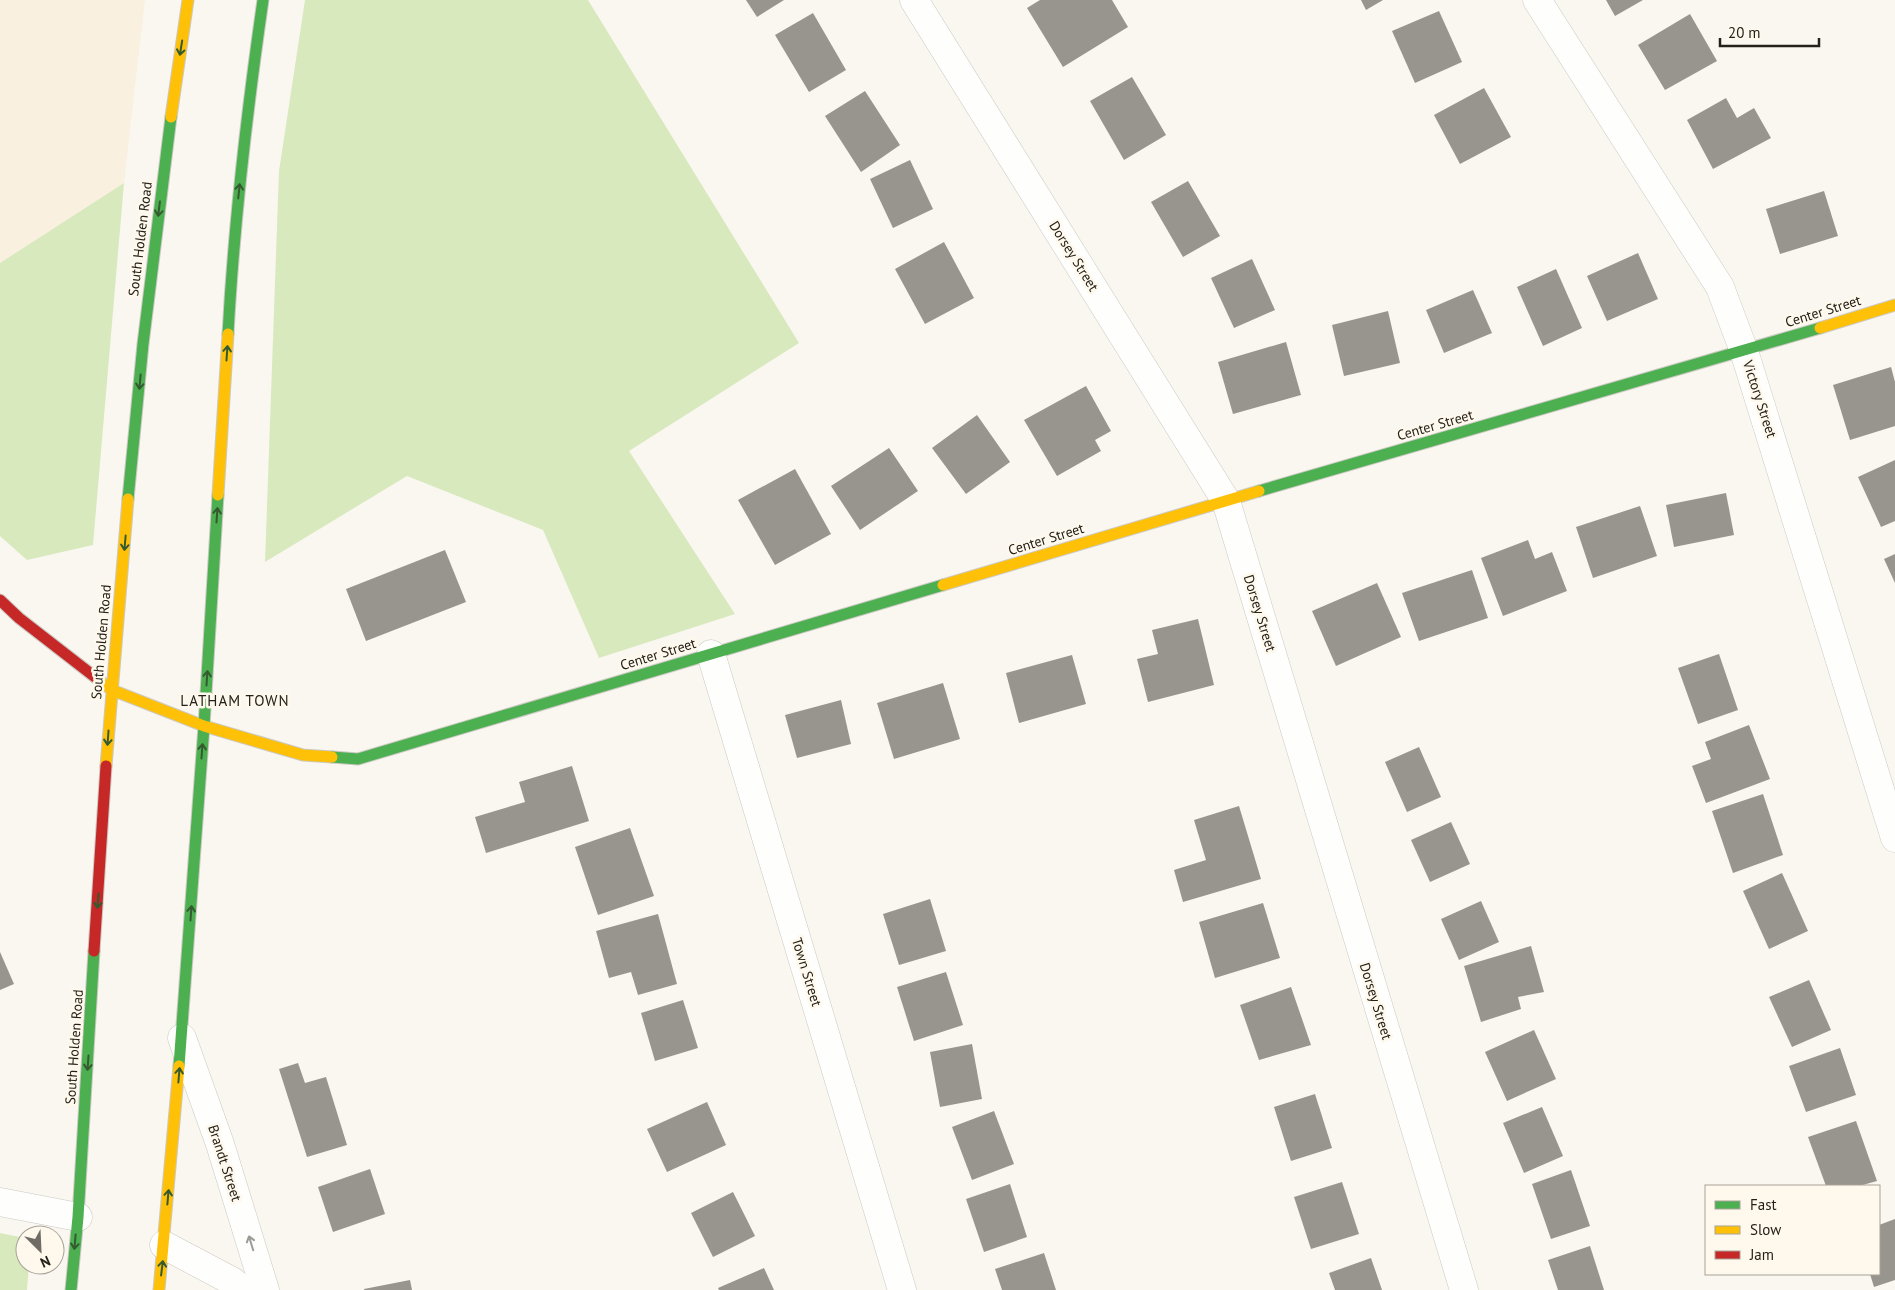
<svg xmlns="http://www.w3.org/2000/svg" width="1895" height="1290" font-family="'PT Sans',sans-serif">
	<rect width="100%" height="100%" fill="#faf7f1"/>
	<path fill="#f9f0df" d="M 0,0 L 145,0 L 124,183 L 0,263 Z"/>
	<g fill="#d8e9be">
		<path d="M 305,0 L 588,0 L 799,343 L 629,451 L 735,614 L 599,658 L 543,530 L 407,476 L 265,562 L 279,171 Z"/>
		<path d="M 124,183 L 93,545 L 27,560 L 0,536 L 0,263 Z"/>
		<path d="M 0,1233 L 20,1237 L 25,1242 L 25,1265 L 29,1265 L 27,1290 L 0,1290 Z"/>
	</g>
	<g fill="#98958f">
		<path d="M 746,0 L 784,0 L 757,17 Z"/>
		<path d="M 1040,0 L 1112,0 L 1128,27 L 1063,67 L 1027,8 Z"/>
		<path d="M 1361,0 L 1383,0 L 1366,10 Z"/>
		<path d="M 1606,0 L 1643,0 L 1615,16 Z"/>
		<path d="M 1439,11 L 1462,62 L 1415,83 L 1392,31 Z"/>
		<path d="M 813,13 L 846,70 L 809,92 L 775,35 Z"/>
		<path d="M 1690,14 L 1717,61 L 1665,90 L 1638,45 Z"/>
		<path d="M 1132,77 L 1166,135 L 1124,160 L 1090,101 Z"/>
		<path d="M 1484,88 L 1511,137 L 1460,164 L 1434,115 Z"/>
		<path d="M 865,91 L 900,145 L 861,172 L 825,116 Z"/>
		<path d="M 1726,98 L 1737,118 L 1754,108 L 1771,138 L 1713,169 L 1687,120 Z"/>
		<path d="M 910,160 L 933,209 L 893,228 L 870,179 Z"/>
		<path d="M 1188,181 L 1220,236 L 1183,257 L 1151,202 Z"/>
		<path d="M 1824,191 L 1838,236 L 1780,254 L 1766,209 Z"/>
		<path d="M 944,242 L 974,298 L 925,324 L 895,269 Z"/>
		<path d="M 1638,253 L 1658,299 L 1607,321 L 1587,276 Z"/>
		<path d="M 1252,259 L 1275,310 L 1234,328 L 1211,278 Z"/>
		<path d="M 1556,269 L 1582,328 L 1543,346 L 1517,287 Z"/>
		<path d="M 1473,290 L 1492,333 L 1444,353 L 1426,310 Z"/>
		<path d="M 1388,311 L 1400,363 L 1344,376 L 1332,325 Z"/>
		<path d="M 1286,342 L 1301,395 L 1233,414 L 1218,362 Z"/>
		<path d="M 1891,367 L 1895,382 L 1895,426 L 1850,440 L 1833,385 Z"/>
		<path d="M 1086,386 L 1111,431 L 1095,440 L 1101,451 L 1057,476 L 1024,420 Z"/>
		<path d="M 977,415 L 1010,462 L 966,494 L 932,448 Z"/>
		<path d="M 889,448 L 918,491 L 860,530 L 831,486 Z"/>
		<path d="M 1895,460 L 1895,521 L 1881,527 L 1858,477 Z"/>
		<path d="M 795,469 L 831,534 L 775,565 L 738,500 Z"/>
		<path d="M 1726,493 L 1734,535 L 1674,547 L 1666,505 Z"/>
		<path d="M 1640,506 L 1657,556 L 1593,578 L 1576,527 Z"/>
		<path d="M 1528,540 L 1535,559 L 1552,552 L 1567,591 L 1503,616 L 1481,558 Z"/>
		<path d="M 445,550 L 466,602 L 366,641 L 346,589 Z"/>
		<path d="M 1895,554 L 1895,583 L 1884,559 Z"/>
		<path d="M 1472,570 L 1488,618 L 1419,641 L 1402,593 Z"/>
		<path d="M 1377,583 L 1401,637 L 1336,666 L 1312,611 Z"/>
		<path d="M 1198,619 L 1214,685 L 1148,702 L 1137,659 L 1158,654 L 1152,630 Z"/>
		<path d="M 1719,654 L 1738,710 L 1698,724 L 1678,668 Z"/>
		<path d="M 1072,655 L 1086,704 L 1019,723 L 1006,673 Z"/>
		<path d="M 943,683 L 960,739 L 894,759 L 877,703 Z"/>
		<path d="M 841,700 L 851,744 L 797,758 L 785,715 Z"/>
		<path d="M 1749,725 L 1770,779 L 1706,803 L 1692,766 L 1711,759 L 1705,742 Z"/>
		<path d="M 1419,747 L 1441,797 L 1407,812 L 1385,762 Z"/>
		<path d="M 572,766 L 589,821 L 486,853 L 475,817 L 525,802 L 519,782 Z"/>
		<path d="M 1763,794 L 1783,855 L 1733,873 L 1712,811 Z"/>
		<path d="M 1239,806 L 1261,879 L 1183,902 L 1174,870 L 1206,860 L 1194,820 Z"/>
		<path d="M 1451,822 L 1470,864 L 1430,882 L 1411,840 Z"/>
		<path d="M 630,828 L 654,896 L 598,915 L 575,847 Z"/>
		<path d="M 1782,873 L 1808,931 L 1769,949 L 1743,891 Z"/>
		<path d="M 930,899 L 946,951 L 899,965 L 883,914 Z"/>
		<path d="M 1481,901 L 1499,942 L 1459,960 L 1441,919 Z"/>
		<path d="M 1263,903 L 1280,958 L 1215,978 L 1199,922 Z"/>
		<path d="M 658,914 L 677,984 L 638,995 L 631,972 L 609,978 L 596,931 Z"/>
		<path d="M 1531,946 L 1544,992 L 1518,997 L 1521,1009 L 1481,1022 L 1464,966 Z"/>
		<path d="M 0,952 L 14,984 L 0,990 Z"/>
		<path d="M 946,972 L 963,1025 L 914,1041 L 897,987 Z"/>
		<path d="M 1809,980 L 1831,1030 L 1792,1047 L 1769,997 Z"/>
		<path d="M 1291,987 L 1311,1045 L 1259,1060 L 1240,1005 Z"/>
		<path d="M 683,1000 L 698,1048 L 655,1061 L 641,1013 Z"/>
		<path d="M 1534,1030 L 1556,1079 L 1507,1101 L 1485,1052 Z"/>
		<path d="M 972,1044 L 982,1099 L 940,1107 L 930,1052 Z"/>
		<path d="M 1840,1048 L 1856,1095 L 1806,1112 L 1789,1066 Z"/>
		<path d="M 298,1063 L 305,1083 L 326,1077 L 347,1145 L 307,1157 L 279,1069 Z"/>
		<path d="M 1315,1094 L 1332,1148 L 1291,1161 L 1274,1107 Z"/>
		<path d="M 707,1102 L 726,1145 L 667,1172 L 647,1129 Z"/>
		<path d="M 1542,1107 L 1563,1156 L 1524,1173 L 1503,1123 Z"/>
		<path d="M 994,1111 L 1014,1164 L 972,1180 L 952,1127 Z"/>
		<path d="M 1856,1121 L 1877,1181 L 1859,1186 L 1826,1186 L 1808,1137 Z"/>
		<path d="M 370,1169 L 385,1214 L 333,1232 L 318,1187 Z"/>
		<path d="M 1571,1170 L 1590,1226 L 1551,1239 L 1532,1184 Z"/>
		<path d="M 1342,1182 L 1359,1234 L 1311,1249 L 1294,1197 Z"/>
		<path d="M 1010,1184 L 1027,1237 L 984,1252 L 966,1199 Z"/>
		<path d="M 733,1192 L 755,1236 L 713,1257 L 691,1213 Z"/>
		<path d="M 1895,1219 L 1895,1280 L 1874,1287 L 1870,1274 L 1879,1274 L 1879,1225 Z"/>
		<path d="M 1590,1246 L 1604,1290 L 1558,1290 L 1548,1260 Z"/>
		<path d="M 1044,1253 L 1056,1290 L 1002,1290 L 995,1269 Z"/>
		<path d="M 1371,1258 L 1382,1290 L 1335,1290 L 1329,1273 Z"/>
		<path d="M 764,1268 L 774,1290 L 719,1290 L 718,1288 Z"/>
		<path d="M 410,1280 L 412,1290 L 364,1290 L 364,1289 Z"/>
	</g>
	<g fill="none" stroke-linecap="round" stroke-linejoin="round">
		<defs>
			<g id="street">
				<path d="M 914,0 L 1226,501 L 1464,1290"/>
				<path d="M 1537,0 L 1720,287 L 1744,351 L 1895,838"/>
				<path d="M 711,654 L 902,1290"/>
				<path d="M 182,1038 L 220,1144 L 265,1290"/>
				<path d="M 0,1202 L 78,1217"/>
				<path d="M 164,1245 L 232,1281 L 243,1290"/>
			</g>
			<g id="fast">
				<path d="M 228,334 C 234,222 247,111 263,0"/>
				<path d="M 1259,491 L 1820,328"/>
				<path d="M 128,499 L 143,344 L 171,117"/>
				<path d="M 332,757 L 358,759 L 943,585"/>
				<path d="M 179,1066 L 204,726 L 218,495"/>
				<path d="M 71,1290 L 78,1217 L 94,951"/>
			</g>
			<g id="slow">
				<path d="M 171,117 L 188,0"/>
				<path d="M 1820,328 L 1895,305"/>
				<path d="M 218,495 L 228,334"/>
				<path d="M 943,585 L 1259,491"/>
				<path d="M 95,677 L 112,690 L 204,726 L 303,755 L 332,757"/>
				<path d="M 106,766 L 128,499"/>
				<path d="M 159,1290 L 179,1066"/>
			</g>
			<g id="jam">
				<path d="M 0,600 L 19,618 L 95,677"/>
				<path d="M 94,951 L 106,766"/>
			</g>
		</defs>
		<use href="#street" stroke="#ccc9c3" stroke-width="29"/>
		<use href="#fast" stroke="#ccc9c3" stroke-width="13"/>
		<use href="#slow" stroke="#ccc9c3" stroke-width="13"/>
		<use href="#jam" stroke="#ccc9c3" stroke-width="13"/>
		<use href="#street" stroke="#fefefd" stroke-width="28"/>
		<use href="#fast" stroke="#4caf50" stroke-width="11"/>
		<use href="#slow" stroke="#ffc107" stroke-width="11"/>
		<use href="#jam" stroke="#c62828" stroke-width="11"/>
	</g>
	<defs><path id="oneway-shaft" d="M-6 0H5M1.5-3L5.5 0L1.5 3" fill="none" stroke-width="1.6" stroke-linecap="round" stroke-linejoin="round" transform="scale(1.25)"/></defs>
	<g stroke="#345a2f">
		<use href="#oneway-shaft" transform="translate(181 48) rotate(99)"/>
		<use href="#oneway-shaft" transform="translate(239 191) rotate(-84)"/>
		<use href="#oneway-shaft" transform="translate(159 209) rotate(97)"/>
		<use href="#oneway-shaft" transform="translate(227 353) rotate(-86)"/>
		<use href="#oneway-shaft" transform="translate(140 382) rotate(95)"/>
		<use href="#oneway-shaft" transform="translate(217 515) rotate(-86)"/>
		<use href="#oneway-shaft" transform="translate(125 543) rotate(95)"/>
		<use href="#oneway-shaft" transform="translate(207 678) rotate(-86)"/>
		<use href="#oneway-shaft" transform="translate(108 738) rotate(94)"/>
		<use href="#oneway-shaft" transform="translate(202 751) rotate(-86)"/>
		<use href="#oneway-shaft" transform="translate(98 901) rotate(94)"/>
		<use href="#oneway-shaft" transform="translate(191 913) rotate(-86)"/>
		<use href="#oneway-shaft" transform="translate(88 1063) rotate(94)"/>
		<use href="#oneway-shaft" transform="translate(179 1075) rotate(-85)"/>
		<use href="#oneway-shaft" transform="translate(168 1197) rotate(-85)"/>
		<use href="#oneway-shaft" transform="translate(75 1242) rotate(95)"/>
		<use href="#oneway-shaft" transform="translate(162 1268) rotate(-83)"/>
	</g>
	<use stroke="#9c9b96" href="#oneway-shaft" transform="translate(251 1243) rotate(-107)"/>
	<g text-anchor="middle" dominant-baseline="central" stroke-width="5" stroke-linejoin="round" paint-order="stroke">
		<g font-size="14" fill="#242119" stroke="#fef8ed">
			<text transform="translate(140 239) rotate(-83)">South Holden Road</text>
			<text transform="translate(1074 256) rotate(58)">Dorsey Street</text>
			<text transform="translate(1823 311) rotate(-17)">Center Street</text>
			<text transform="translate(1760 399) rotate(72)">Victory Street</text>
			<text transform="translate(1435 425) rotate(-16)">Center Street</text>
			<text transform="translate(1046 539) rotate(-17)">Center Street</text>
			<text transform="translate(1260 613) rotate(73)">Dorsey Street</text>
			<text transform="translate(101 642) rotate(-85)">South Holden Road</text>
			<text transform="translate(658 654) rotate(-17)">Center Street</text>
			<text transform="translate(807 972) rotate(73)">Town Street</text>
			<text transform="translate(1376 1001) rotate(73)">Dorsey Street</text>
			<text transform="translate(74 1047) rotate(-86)">South Holden Road</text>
			<text transform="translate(225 1163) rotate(72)">Brandt Street</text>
		</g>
		<g font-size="15" letter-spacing="1" fill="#242119" stroke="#fef8ed">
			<text x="235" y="700">LATHAM TOWN</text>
		</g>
	</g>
	<rect x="1705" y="1185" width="175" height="90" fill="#fef8ed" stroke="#a7a298"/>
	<rect x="1715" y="1201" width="25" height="8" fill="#4caf50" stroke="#a7a298"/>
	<text x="1750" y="1210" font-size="15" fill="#242119">Fast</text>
	<rect x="1715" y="1226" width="25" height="8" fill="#ffc107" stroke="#a7a298"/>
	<text x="1750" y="1235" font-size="15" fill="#242119">Slow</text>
	<rect x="1715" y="1251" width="25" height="8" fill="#c62828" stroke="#a7a298"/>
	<text x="1750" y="1260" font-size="15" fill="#242119">Jam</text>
	<g transform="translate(40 1250) rotate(156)"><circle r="24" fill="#fef8ed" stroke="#a7a298"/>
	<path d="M0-4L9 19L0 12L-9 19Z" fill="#6f6c65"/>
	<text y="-8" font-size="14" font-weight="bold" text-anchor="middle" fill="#242119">N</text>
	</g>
	<path d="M1720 38v8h99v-8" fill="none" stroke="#242119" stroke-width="2.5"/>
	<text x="1728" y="38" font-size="15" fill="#242119" stroke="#fef8ed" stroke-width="4" paint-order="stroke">20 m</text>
</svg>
